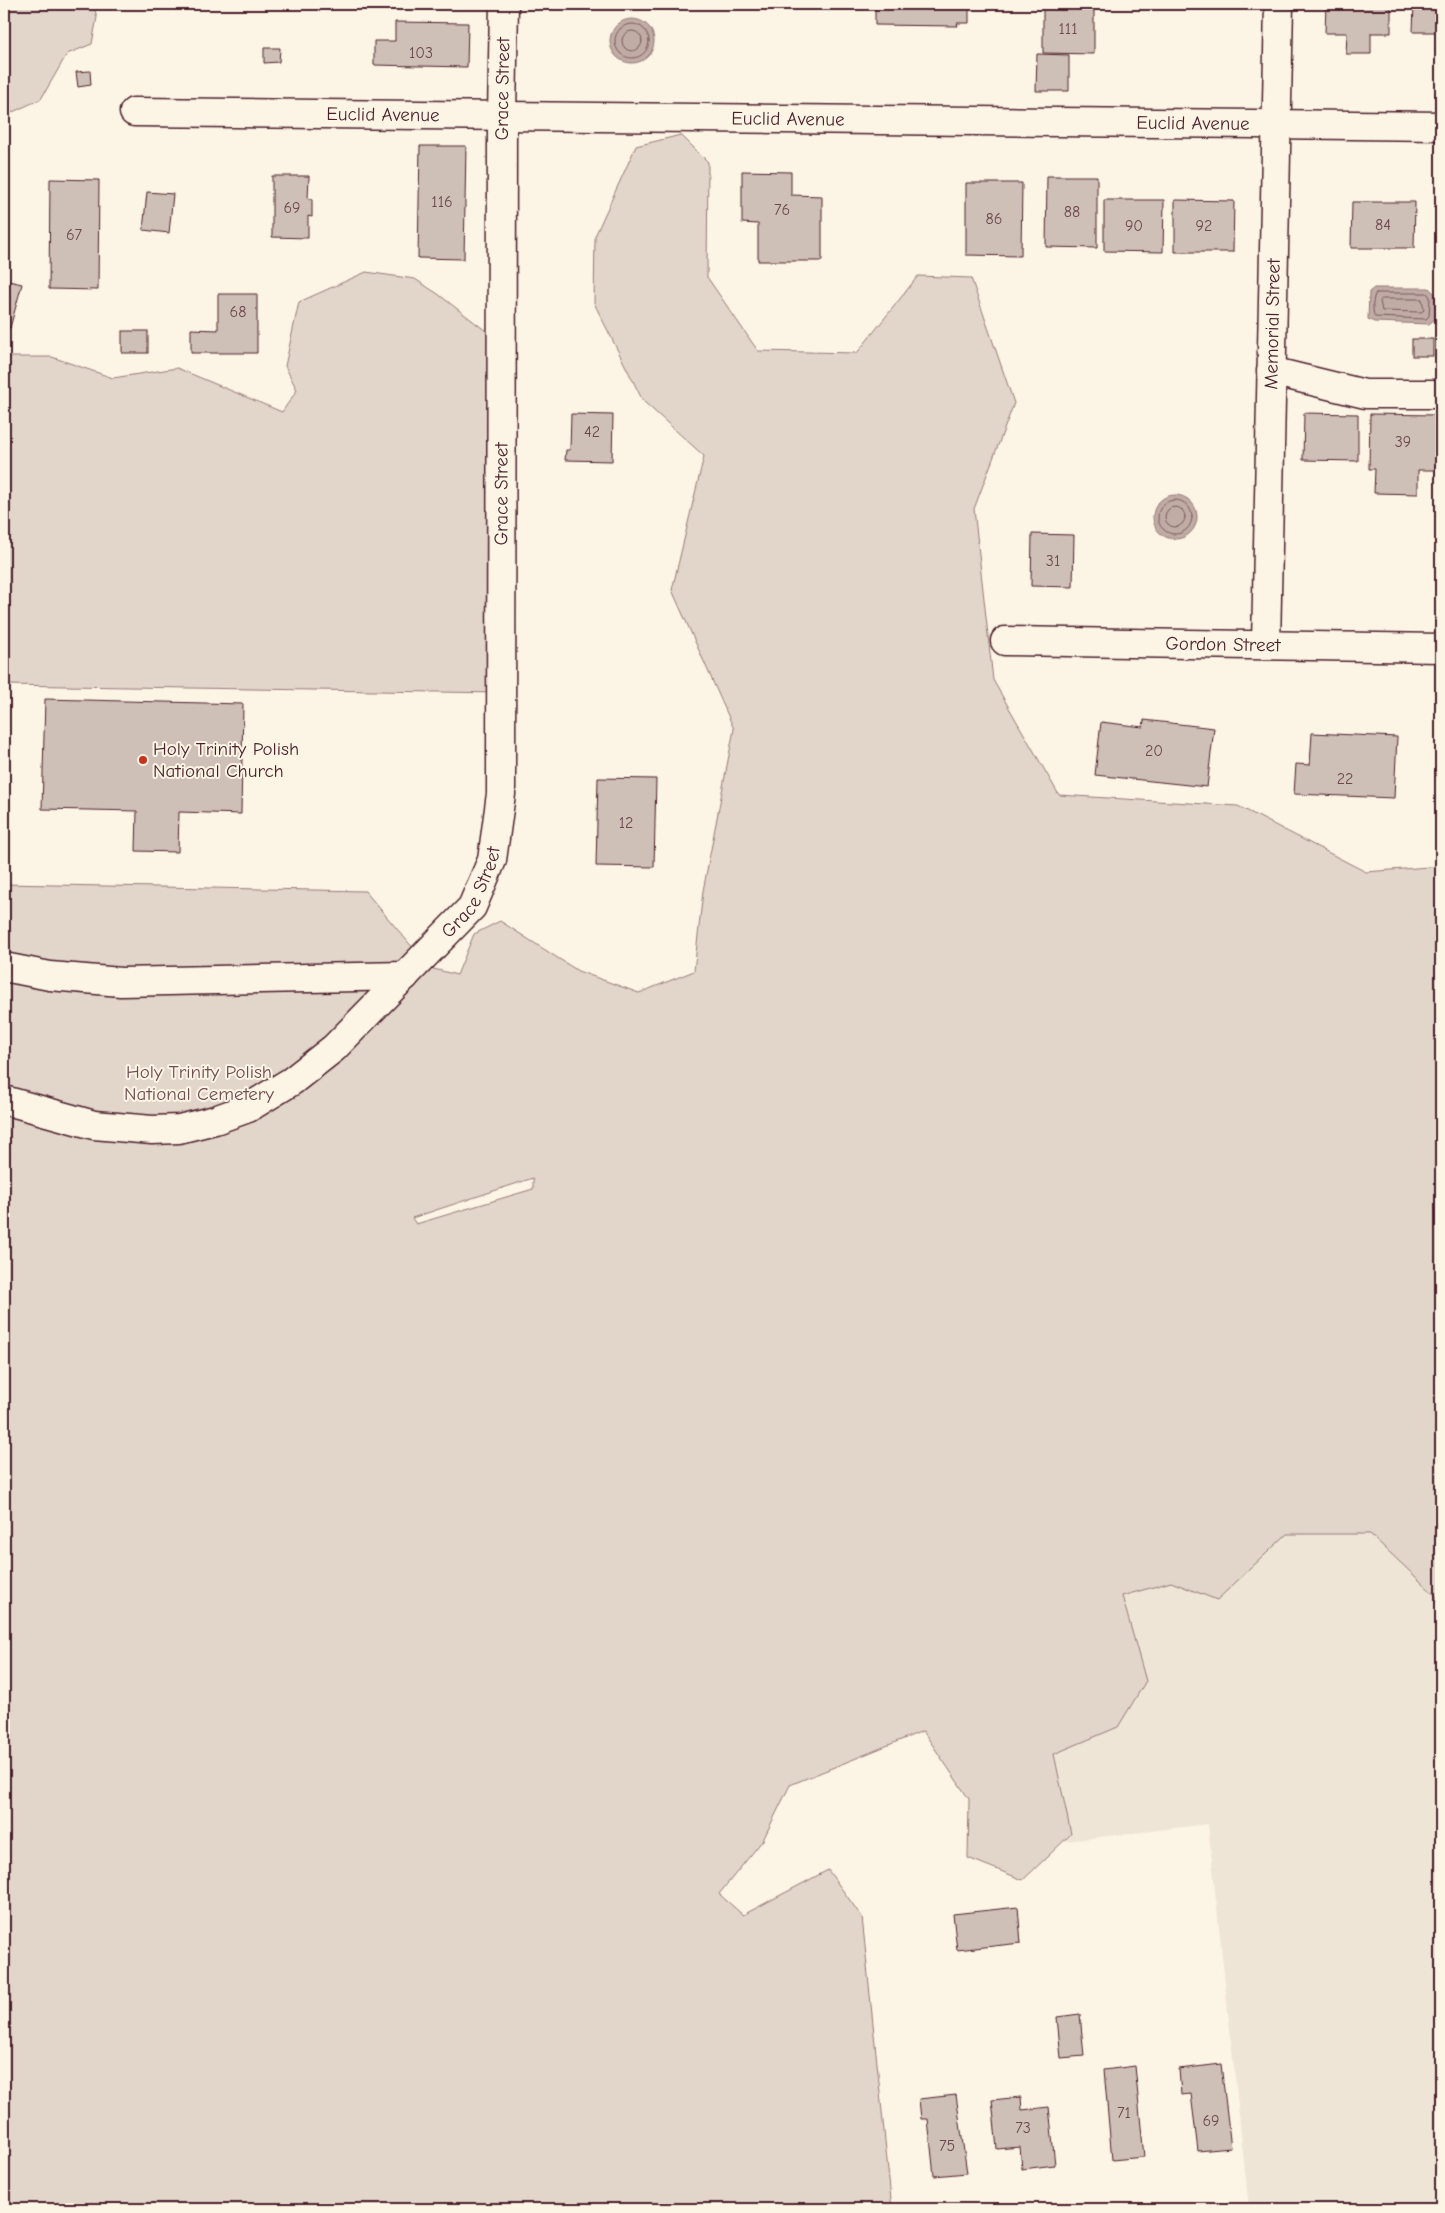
<svg xmlns="http://www.w3.org/2000/svg" width="1445" height="2213" font-family="'Comic Neue',sans-serif">
	<rect width="100%" height="100%" fill="#fcf5e5"/>
	<filter id="ink" filterUnits="userSpaceOnUse"><feTurbulence type="fractalNoise" baseFrequency=".02" numOctaves="2"/><feDisplacementMap in="SourceGraphic" scale="10" xChannelSelector="R" yChannelSelector="G"/><feConvolveMatrix kernelMatrix="1 2 1 2 8 2 1 2 1" color-interpolation-filters="sRGB"/></filter>
	<g filter="url(#ink)">
		<path fill="#eee5d7" d="M 999,1424 L 1441,1510 L 1441,2209 L 1249,2209 L 1208,1824 L 1043,1844 Z"/>
		<g fill="#e2d5ca" stroke="#967a7a" fill-rule="evenodd">
			<path d="M 4,4 L 93,4 L 97,17 L 92,44 L 67,54 L 41,99 L 4,116 Z"/>
			<path d="M 681,135 L 708,162 L 707,277 L 758,351 L 857,353 L 918,276 L 971,278 L 1014,403 L 974,509 L 993,680 L 1059,795 L 1238,806 L 1366,872 L 1441,866 L 1441,1610 L 1436,1596 L 1370,1534 L 1287,1534 L 1217,1600 L 1171,1582 L 1122,1596 L 1146,1681 L 1118,1727 L 1054,1754 L 1071,1834 L 1023,1880 L 968,1858 L 969,1799 L 923,1731 L 790,1785 L 763,1840 L 719,1894 L 743,1915 L 828,1870 L 862,1917 L 892,2209 L 4,2209 L 4,884 L 365,891 L 430,968 L 457,975 L 474,934 L 500,921 L 578,971 L 639,993 L 694,971 L 703,891 L 734,729 L 672,590 L 704,456 L 643,401 L 594,303 L 595,236 L 636,146 ZM 533,1178 L 533,1189 L 416,1224 L 412,1218 Z"/>
			<path d="M 366,272 L 415,279 L 438,294 L 499,341 L 499,693 L 4,685 L 4,357 L 52,357 L 113,378 L 177,368 L 282,412 L 297,390 L 285,366 L 299,302 Z"/>
		</g>
		<g fill="#c0aca5" stroke="#917474">
			<circle cx="632" cy="41" r="22"/>
			<path d="M 1374,288 L 1429,288 L 1435,294 L 1435,319 L 1429,324 L 1374,322 L 1368,319 L 1369,292 Z"/>
			<circle cx="1175" cy="517" r="22"/>
		</g>
		<g fill="none" stroke-linecap="round" stroke-linejoin="round">
			<g stroke="#79575c" stroke-width="1">
				<circle cx="632" cy="41" r="17"/>
				<circle cx="632" cy="41" r="10"/>
				<path d="M 1376,293 L 1427,293 L 1430,297 L 1429,316 L 1426,319 L 1375,317 C 1372,312 1372,298 1376,293 Z"/>
				<path d="M 1382,299 L 1422,299 L 1424,310 L 1421,312 L 1382,311 L 1380,301 Z"/>
				<circle cx="1175" cy="517" r="17"/>
				<circle cx="1175" cy="517" r="10"/>
			</g>
		</g>
		<g fill="#cfc0b7" stroke="#4a1f2b">
			<path d="M 875,4 L 969,4 L 969,23 L 957,23 L 958,26 L 875,25 Z"/>
			<path d="M 1043,4 L 1094,4 L 1094,54 L 1043,53 Z"/>
			<path d="M 1326,4 L 1391,4 L 1391,33 L 1371,33 L 1371,54 L 1346,54 L 1347,33 L 1325,33 Z"/>
			<path d="M 1414,4 L 1441,4 L 1441,32 L 1413,32 Z"/>
			<path d="M 395,22 L 468,23 L 467,67 L 374,65 L 374,41 L 395,41 Z"/>
			<path d="M 264,48 L 280,48 L 279,62 L 264,63 Z"/>
			<path d="M 1037,54 L 1069,55 L 1069,91 L 1036,91 Z"/>
			<path d="M 90,71 L 91,85 L 78,87 L 76,72 Z"/>
			<path d="M 420,146 L 466,146 L 464,259 L 418,258 Z"/>
			<path d="M 742,171 L 791,172 L 791,195 L 822,196 L 822,261 L 758,261 L 758,224 L 742,223 Z"/>
			<path d="M 272,176 L 309,176 L 308,199 L 312,199 L 312,217 L 308,216 L 308,238 L 272,237 Z"/>
			<path d="M 1047,176 L 1097,176 L 1097,248 L 1046,247 Z"/>
			<path d="M 50,179 L 99,180 L 98,290 L 49,289 Z"/>
			<path d="M 966,183 L 1022,183 L 1021,256 L 966,255 Z"/>
			<path d="M 147,192 L 173,194 L 169,233 L 143,230 Z"/>
			<path d="M 1104,200 L 1164,200 L 1163,252 L 1104,251 Z"/>
			<path d="M 1175,200 L 1234,201 L 1233,252 L 1175,252 Z"/>
			<path d="M 1352,202 L 1415,202 L 1414,248 L 1351,248 Z"/>
			<path d="M 4,280 L 22,284 L 10,328 L 4,327 Z"/>
			<path d="M 218,294 L 257,294 L 257,353 L 191,353 L 191,329 L 218,330 Z"/>
			<rect x="122" y="331" width="26" height="22"/>
			<rect x="1412" y="339" width="21" height="17"/>
			<path d="M 1304,413 L 1358,414 L 1358,461 L 1303,460 Z"/>
			<path d="M 571,414 L 613,415 L 612,461 L 565,460 L 566,450 L 570,450 Z"/>
			<path d="M 1370,414 L 1437,415 L 1436,470 L 1418,470 L 1418,494 L 1374,493 L 1375,469 L 1369,469 Z"/>
			<path d="M 1032,534 L 1074,535 L 1073,587 L 1031,586 Z"/>
			<path d="M 45,699 L 243,704 L 241,814 L 179,812 L 178,852 L 136,851 L 137,811 L 42,809 Z"/>
			<path d="M 1144,720 L 1214,728 L 1207,787 L 1095,775 L 1101,722 L 1143,727 Z"/>
			<path d="M 1312,733 L 1397,737 L 1394,798 L 1294,794 L 1296,764 L 1310,765 Z"/>
			<path d="M 598,778 L 656,779 L 654,867 L 596,866 Z"/>
			<path d="M 1018,1907 L 1021,1943 L 957,1950 L 953,1914 Z"/>
			<path d="M 1080,2014 L 1084,2056 L 1061,2058 L 1057,2017 Z"/>
			<path d="M 1221,2064 L 1231,2148 L 1198,2151 L 1191,2094 L 1181,2095 L 1179,2069 Z"/>
			<path d="M 1135,2066 L 1144,2157 L 1112,2160 L 1104,2070 Z"/>
			<path d="M 956,2095 L 967,2173 L 934,2176 L 928,2119 L 921,2119 L 919,2099 Z"/>
			<path d="M 1021,2097 L 1022,2110 L 1049,2107 L 1055,2165 L 1022,2169 L 1020,2147 L 997,2149 L 992,2100 Z"/>
		</g>
		<g fill="none" stroke-linecap="round" stroke-linejoin="round">
			<defs>
				<g id="minor">
					<path id="s1" d="M 134,112 L 1441,126"/>
					<path d="M 1271,371 L 1365,394 L 1441,394"/>
					<path id="s2" d="M 1005,641 L 1441,648"/>
					<path id="s3" d="M 1266,645 L 1279,4"/>
					<path d="M 4,967 L 50,976 L 121,982 L 405,976"/>
					<path id="s4" d="M 4,1100 L 94,1125 L 152,1130 L 179,1129 L 215,1120 L 248,1108 L 292,1081 L 334,1048 L 472,907 L 492,860 L 501,794 L 502,116 L 504,4"/>
				</g>
			</defs>
			<use href="#minor" stroke="#4a1f2b" stroke-width="31"/>
			<use href="#minor" stroke="#fcf5e5" stroke-width="28"/>
		</g>
	</g>
	<circle fill="#c8321e" stroke="#fcf5e5" stroke-width="2" cx="143" cy="760" r="5"/>
	<g text-anchor="middle" dominant-baseline="central" stroke-width="4" stroke-linejoin="round" paint-order="stroke">
		<g font-size="16" fill="#6b474e">
			<text x="1068" y="29">111</text>
			<text x="421" y="53">103</text>
			<text x="442" y="202">116</text>
			<text x="292" y="208">69</text>
			<text x="782" y="210">76</text>
			<text x="1072" y="212">88</text>
			<text x="994" y="219">86</text>
			<text x="1383" y="225">84</text>
			<text x="1134" y="226">90</text>
			<text x="1204" y="226">92</text>
			<text x="74" y="235">67</text>
			<text x="238" y="312">68</text>
			<text x="592" y="432">42</text>
			<text x="1403" y="442">39</text>
			<text x="1053" y="561">31</text>
			<text x="1154" y="751">20</text>
			<text x="1345" y="779">22</text>
			<text x="626" y="823">12</text>
			<text x="1124" y="2113">71</text>
			<text x="1211" y="2121">69</text>
			<text x="1023" y="2128">73</text>
			<text x="947" y="2146">75</text>
		</g>
		<g font-size="19" fill="#4a1f2b" stroke="#fcf5e5">
			<text stroke="none"><textPath href="#s4" startOffset="1376">Grace Street</textPath></text>
			<text stroke="none"><textPath href="#s1" startOffset="249">Euclid Avenue</textPath></text>
			<text stroke="none"><textPath href="#s1" startOffset="654">Euclid Avenue</textPath></text>
			<text stroke="none"><textPath href="#s1" startOffset="1059">Euclid Avenue</textPath></text>
			<text stroke="none"><textPath href="#s3" startOffset="321">Memorial Street</textPath></text>
			<text stroke="none"><textPath href="#s4" startOffset="971">Grace Street</textPath></text>
			<text stroke="none"><textPath href="#s2" startOffset="218">Gordon Street</textPath></text>
			<text stroke="none"><textPath href="#s4" startOffset="566">Grace Street</textPath></text>
		</g>
		<g font-size="19" fill="#4a1f2b" stroke="#fcf5e5" text-anchor="start">
			<text x="153" y="749">Holy Trinity Polish<tspan x="153" dy="22">National Church</tspan></text>
		</g>
		<g font-size="19" fill="#704c53" stroke="#fcf5e5">
			<text x="199" y="1072">Holy Trinity Polish<tspan x="199" dy="22">National Cemetery</tspan></text>
		</g>
	</g>
	<rect width="1445" height="2213" fill="none" stroke="#fcf5e5" stroke-width="20"/>
	<rect x="10" y="10" width="1425" height="2193" fill="none" stroke="#4a1f2b" stroke-width="2" filter="url(#ink)"/>
</svg>
